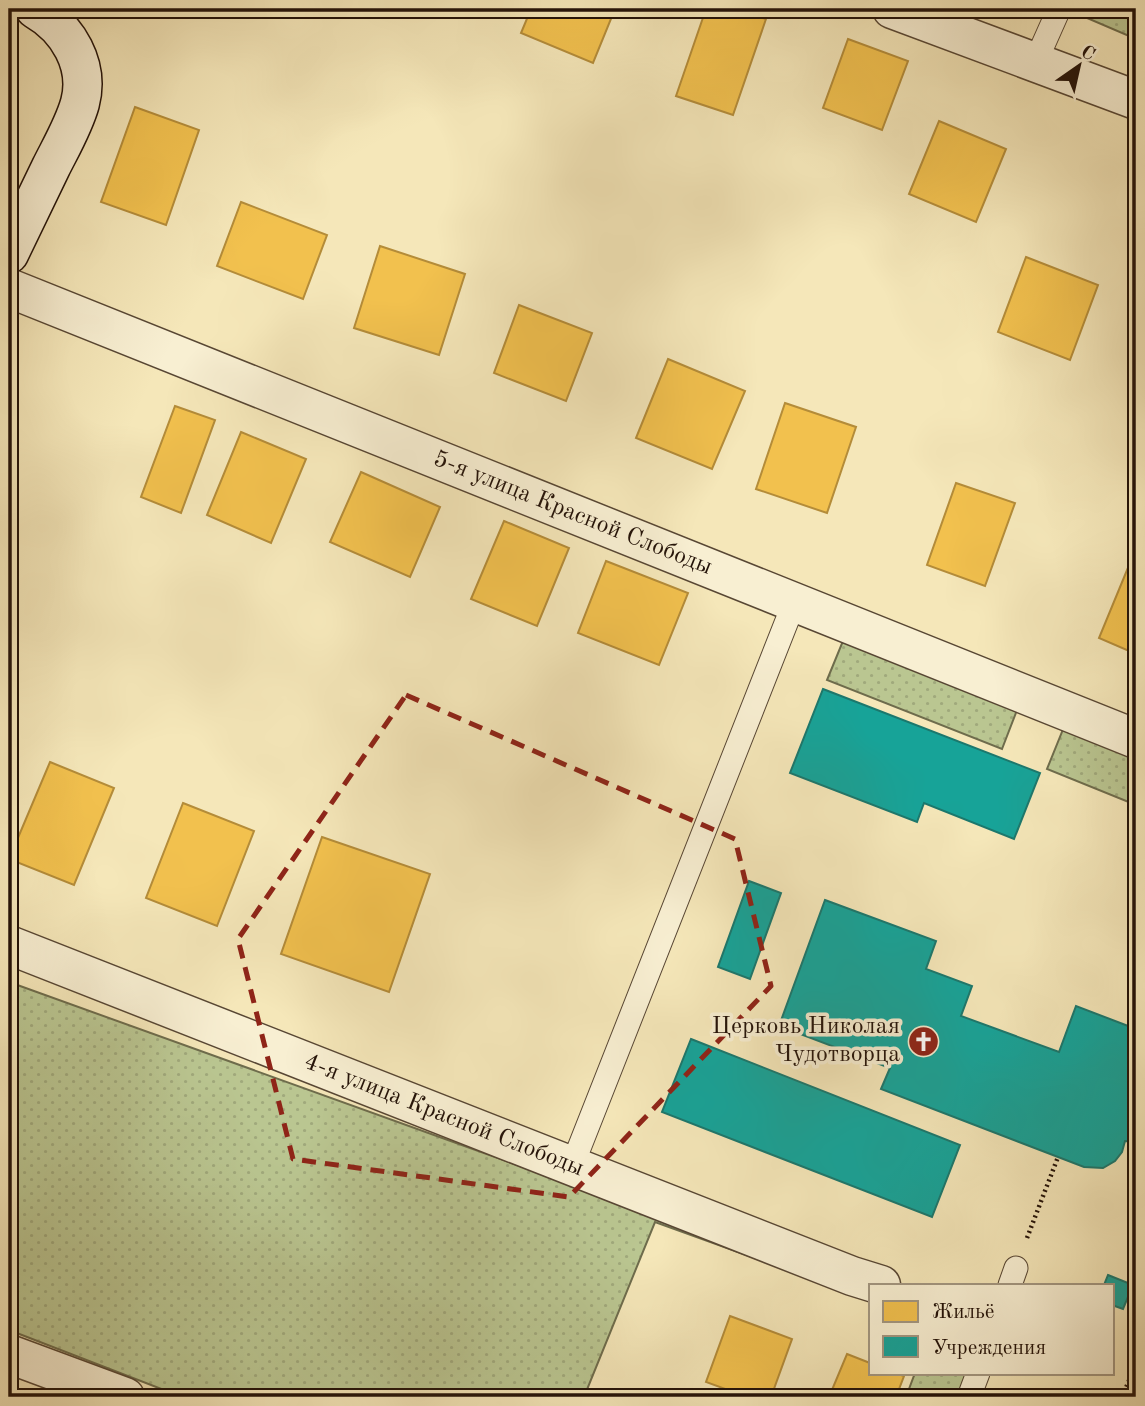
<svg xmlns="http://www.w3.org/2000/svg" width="1145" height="1406" font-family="'Old Standard TT',serif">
	<defs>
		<pattern id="grass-dots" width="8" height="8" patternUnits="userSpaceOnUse" patternTransform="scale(1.75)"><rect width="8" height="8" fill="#bac691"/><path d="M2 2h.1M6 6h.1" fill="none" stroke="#a0a97c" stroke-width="1.8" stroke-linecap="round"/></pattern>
	</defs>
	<rect width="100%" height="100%" fill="#f5e7b9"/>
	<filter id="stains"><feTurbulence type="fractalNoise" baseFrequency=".00286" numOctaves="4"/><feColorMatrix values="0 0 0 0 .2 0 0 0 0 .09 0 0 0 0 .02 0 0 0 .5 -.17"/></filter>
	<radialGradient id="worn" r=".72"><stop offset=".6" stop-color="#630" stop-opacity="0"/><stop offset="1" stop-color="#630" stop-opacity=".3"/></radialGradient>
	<g fill="url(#grass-dots)" stroke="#6e6c4c" stroke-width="2">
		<path d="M 1083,9 L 1136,9 L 1136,39 L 1080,15 Z"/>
		<path d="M 845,636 L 1019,705 L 1002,749 L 827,680 Z"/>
		<path d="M 1066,722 L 1136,749 L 1136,805 L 1047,769 Z"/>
		<path d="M 9,982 L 870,1292 L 870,1300 L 655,1222 L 584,1397 L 182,1397 L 9,1330 Z"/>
		<path d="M 915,1373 L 967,1373 L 958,1397 L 906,1397 Z"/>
	</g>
	<g fill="#f2c14e" stroke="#b48c39" stroke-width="2">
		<path d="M 531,9 L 615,9 L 593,63 L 521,33 Z"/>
		<path d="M 706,9 L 736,9 L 766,19 L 733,115 L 676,96 Z"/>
		<path d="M 848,39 L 908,61 L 882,130 L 823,108 Z"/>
		<path d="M 135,107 L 199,130 L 166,225 L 101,202 Z"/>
		<path d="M 939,121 L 1006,149 L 976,222 L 909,194 Z"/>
		<path d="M 241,202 L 327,235 L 303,299 L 217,266 Z"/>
		<path d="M 380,246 L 465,274 L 439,355 L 354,328 Z"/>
		<path d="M 1026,257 L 1098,285 L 1070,360 L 998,332 Z"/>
		<path d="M 519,305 L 592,333 L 566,401 L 494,373 Z"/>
		<path d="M 668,359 L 745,391 L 712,469 L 636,438 Z"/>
		<path d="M 785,403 L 856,427 L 827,513 L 756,489 Z"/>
		<path d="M 175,406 L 215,420 L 181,513 L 141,497 Z"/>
		<path d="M 241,432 L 306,459 L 271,543 L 207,515 Z"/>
		<path d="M 361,472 L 440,507 L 410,577 L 330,542 Z"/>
		<path d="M 956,483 L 1015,503 L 985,586 L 927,565 Z"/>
		<path d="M 504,521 L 569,548 L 537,626 L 471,599 Z"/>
		<path d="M 1132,558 L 1136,559 L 1136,654 L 1099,638 Z"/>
		<path d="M 606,561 L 688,593 L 659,665 L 578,633 Z"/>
		<path d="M 50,762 L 114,788 L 74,885 L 9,859 Z"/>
		<path d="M 183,803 L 254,831 L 217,926 L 146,898 Z"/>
		<path d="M 322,837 L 430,874 L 389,992 L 281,954 Z"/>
		<path d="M 730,1316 L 792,1339 L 771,1397 L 747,1397 L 706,1382 Z"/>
		<path d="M 847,1354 L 870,1363 L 870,1373 L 895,1373 L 904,1376 L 896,1397 L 829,1397 Z"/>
	</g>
	<g fill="#17a398" stroke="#1b786d" stroke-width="2">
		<path d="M 823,689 L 1040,773 L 1014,839 L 924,803 L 917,822 L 790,773 Z"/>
		<path d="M 749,881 L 781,893 L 750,979 L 718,967 Z"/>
		<path d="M 825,900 L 936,941 L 926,969 L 972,986 L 961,1016 L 1059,1052 L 1076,1006 L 1136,1029 L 1136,1142 L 1125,1141 L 1122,1152 L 1115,1161 L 1103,1168 L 1084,1167 L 881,1089 L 890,1068 L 779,1026 Z"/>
		<path d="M 691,1039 L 960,1145 L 932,1217 L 662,1112 Z"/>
		<path d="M 1108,1275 L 1133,1285 L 1123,1309 L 1112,1305 L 1112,1285 L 1104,1285 Z"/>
	</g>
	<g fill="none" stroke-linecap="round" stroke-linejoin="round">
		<defs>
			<g id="lane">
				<path d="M 1035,63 L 1059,9"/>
				<path d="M 572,1166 L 794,603"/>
				<path d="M 1010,1285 L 1016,1268"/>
				<path d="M 969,1397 L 978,1373"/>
			</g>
			<g id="street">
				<path d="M 892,9 L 1136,100"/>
				<path id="s1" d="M 9,288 L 1136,739"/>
				<path id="s2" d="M 9,945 L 852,1276 L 881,1285"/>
				<path d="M 9,1354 L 125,1397"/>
			</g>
			<path id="secondary" d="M 9,254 C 23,225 37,196 51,167 C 61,147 74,125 80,103 C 90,65 68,28 35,9"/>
		</defs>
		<use href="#lane" stroke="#584734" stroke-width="25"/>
		<use href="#street" stroke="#584734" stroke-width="41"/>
		<use href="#secondary" stroke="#231208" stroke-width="41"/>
		<g stroke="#231208" stroke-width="4.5" stroke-dasharray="2 3.5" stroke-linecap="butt">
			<path d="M 1027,1238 L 1058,1157"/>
			<path d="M 1122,1397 L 1136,1364"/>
		</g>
		<use href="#lane" stroke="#f8efd2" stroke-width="23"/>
		<use href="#street" stroke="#f8efd2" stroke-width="38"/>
		<use href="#secondary" stroke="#f8efd2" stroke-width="38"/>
	</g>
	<path fill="none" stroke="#8f2418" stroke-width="5" stroke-dasharray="14 9" stroke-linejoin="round" d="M 406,695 L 735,839 L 771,986 L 569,1197 L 293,1159 L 238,939 Z"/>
	<defs>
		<symbol id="church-disc" viewBox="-11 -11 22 22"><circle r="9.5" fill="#8f2418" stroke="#f8efd2"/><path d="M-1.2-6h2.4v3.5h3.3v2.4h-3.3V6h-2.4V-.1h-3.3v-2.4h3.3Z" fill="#fff"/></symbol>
	</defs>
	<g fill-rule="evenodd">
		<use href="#church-disc" x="906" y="1024" width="35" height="35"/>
	</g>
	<g text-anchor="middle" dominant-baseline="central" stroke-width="7" stroke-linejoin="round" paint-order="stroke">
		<g font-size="24" fill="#231208" stroke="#f8efd2">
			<text stroke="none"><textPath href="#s1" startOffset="607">5-я улица Красной Слободы</textPath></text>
			<text stroke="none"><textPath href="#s2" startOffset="467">4-я улица Красной Слободы</textPath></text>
		</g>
		<g font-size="24" fill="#231208" stroke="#f8efd2" text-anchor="end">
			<text x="900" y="1027">Церковь Николая<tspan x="900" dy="28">Чудотворца</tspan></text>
		</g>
	</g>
	<rect width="1145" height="1406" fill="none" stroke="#f5e7b9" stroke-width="35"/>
	<rect x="10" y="10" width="1124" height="1385" fill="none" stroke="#231208" stroke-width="3.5"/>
	<rect x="18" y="18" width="1110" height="1371" fill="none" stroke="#231208" stroke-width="2"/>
	<rect x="869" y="1284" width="245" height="91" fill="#f8efd2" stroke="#a39781" stroke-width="2"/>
	<rect x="883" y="1301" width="35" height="21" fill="#f2c14e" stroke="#a39781" stroke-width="2"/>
	<text x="932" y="1318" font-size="21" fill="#231208">Жильё</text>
	<rect x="883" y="1336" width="35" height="21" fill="#17a398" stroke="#a39781" stroke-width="2"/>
	<text x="932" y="1354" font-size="21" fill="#231208">Учреждения</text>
	<g transform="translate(1079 66) rotate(34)" stroke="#f8efd2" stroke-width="5" paint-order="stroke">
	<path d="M0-5L12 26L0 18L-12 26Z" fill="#231208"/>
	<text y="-10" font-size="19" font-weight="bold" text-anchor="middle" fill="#231208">С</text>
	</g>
	<rect width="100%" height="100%" filter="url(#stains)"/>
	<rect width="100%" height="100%" fill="url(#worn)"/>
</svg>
